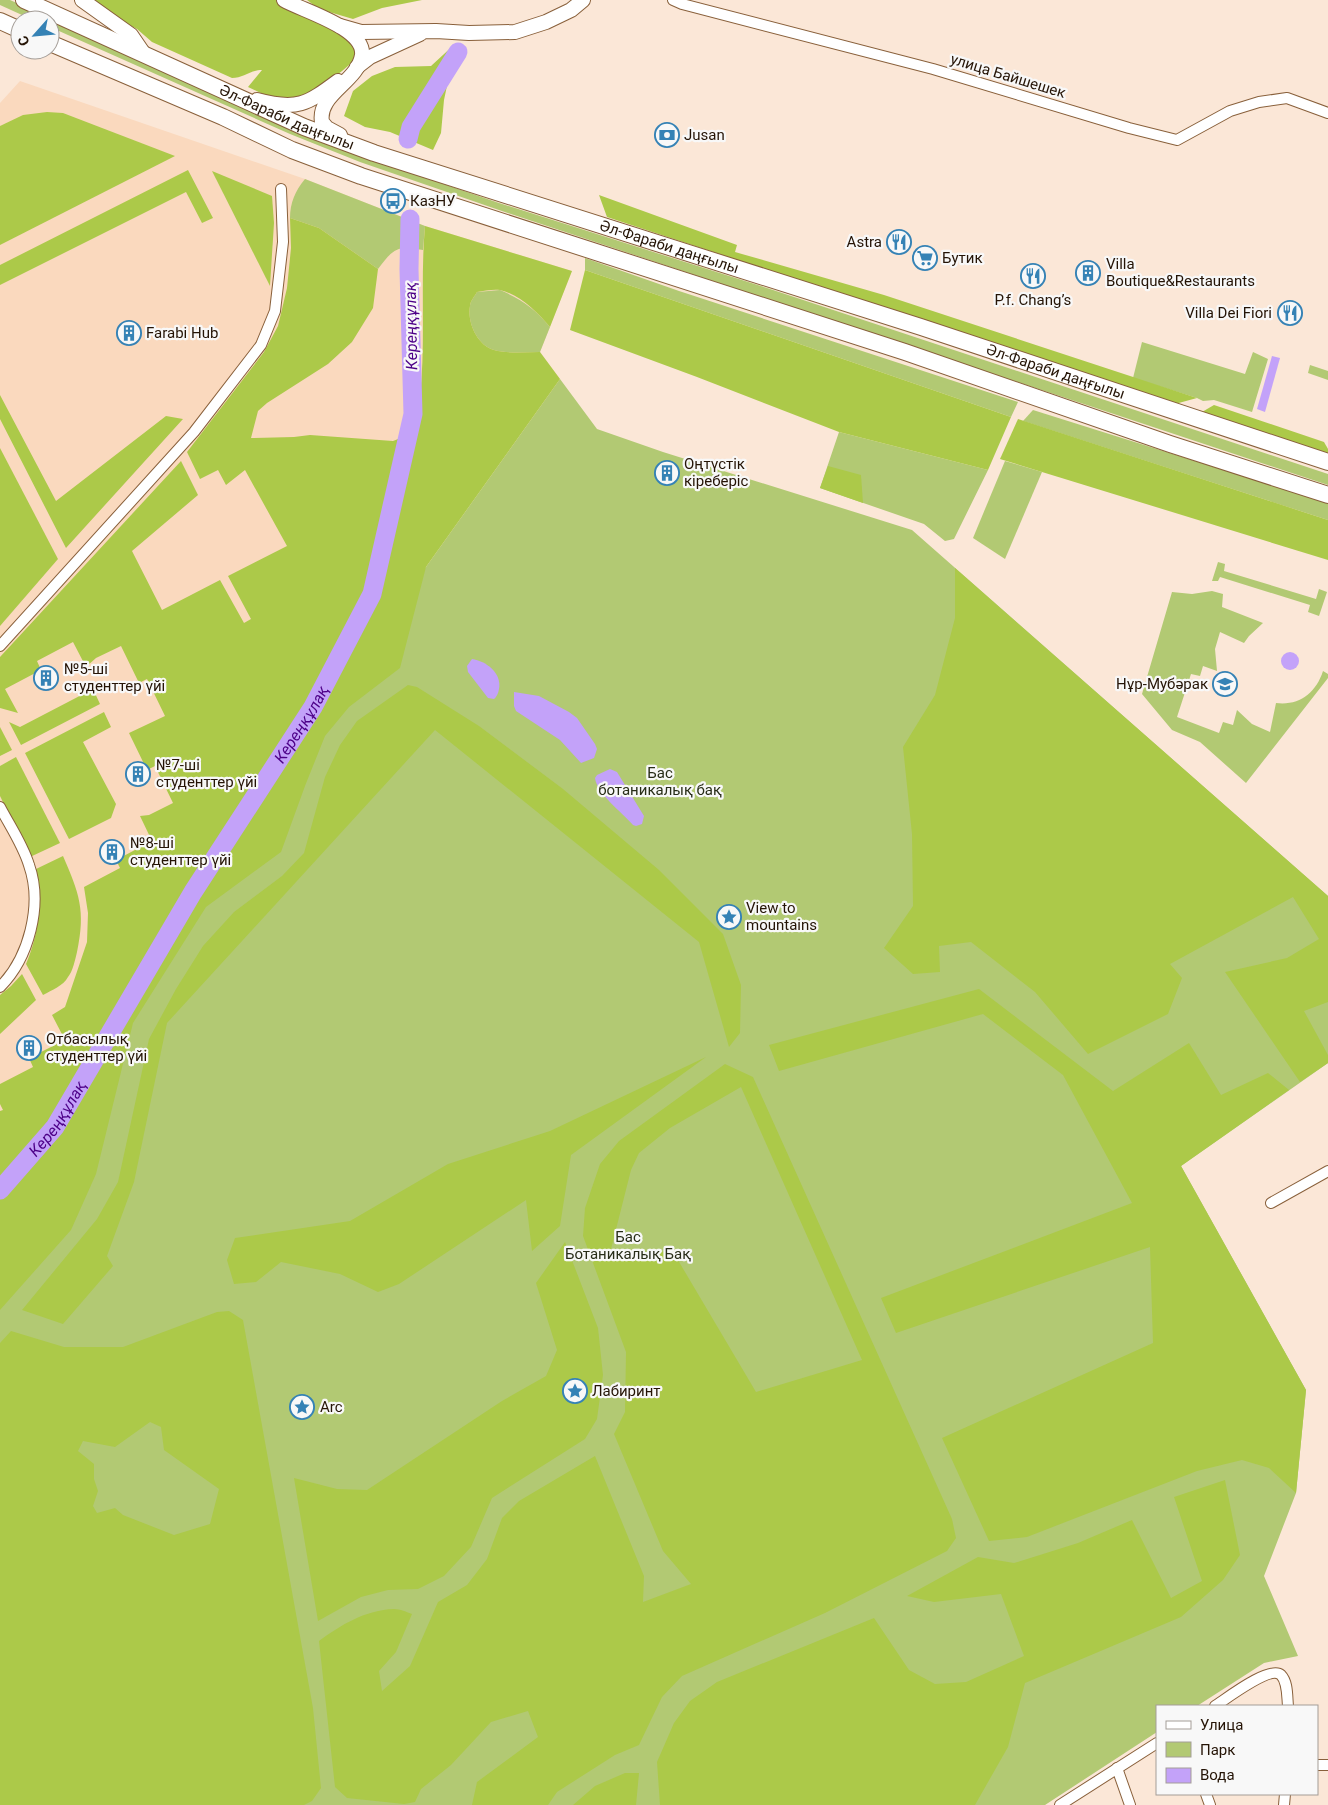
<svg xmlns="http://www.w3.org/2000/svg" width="1328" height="1805" font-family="Roboto,sans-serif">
	<rect width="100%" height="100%" fill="#fbe7d7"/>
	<path fill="#fad9be" d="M 20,81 L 305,179 L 425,226 L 572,271 L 540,352 L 560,379 L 0,1154 L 0,103 Z"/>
	<g fill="#b2c973">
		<path d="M 0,0 L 10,0 L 362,156 L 499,203 L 767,288 L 1328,474 L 1328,485 L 499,210 L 360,162 L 290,134 L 50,27 L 50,20 L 33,20 L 0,5 Z"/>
		<path d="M 305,179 L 425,226 L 423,250 C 397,245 394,248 378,269 L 319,228 L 290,218 C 290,203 295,191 305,179 Z"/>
		<path d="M 585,258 L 679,291 L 1018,402 L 1011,417 L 585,270 Z"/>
		<path d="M 500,290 C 523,300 534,308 550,327 L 540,352 C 525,352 509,354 494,350 C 477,345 467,322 470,306 C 470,301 475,296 477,292 Z"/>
		<path d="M 1142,342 L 1245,374 L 1253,352 L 1268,359 L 1252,412 L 1214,400 L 1203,401 L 1197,398 L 1133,378 Z"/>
		<path d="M 1310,365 L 1328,371 L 1328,380 L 1308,373 Z"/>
		<path d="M 560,379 L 597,429 L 663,452 L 912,530 L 1328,896 L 1328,1063 L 1181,1166 L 1306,1390 L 1296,1493 L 1264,1576 L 1298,1656 L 1264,1663 L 1197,1706 L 1157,1706 L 1157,1732 L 1045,1805 L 0,1805 L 0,1154 L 426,567 Z"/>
		<path d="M 1033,410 L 1328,503 L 1328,520 L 1023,421 Z"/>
		<path d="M 839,432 L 988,470 L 954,539 L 945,541 L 924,524 L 820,488 Z"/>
		<path d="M 1005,461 L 1042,472 L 1005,559 L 973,538 Z"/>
		<path d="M 1218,562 L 1225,564 L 1224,571 L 1316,599 L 1319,589 L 1327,592 L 1319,616 L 1308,612 L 1310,605 L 1220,577 L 1218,581 L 1212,581 Z"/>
		<path d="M 1212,591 L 1223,594 L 1222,607 L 1263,623 L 1249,636 L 1244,643 L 1220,632 L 1215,649 L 1217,671 L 1203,666 L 1200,676 L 1191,674 L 1177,717 L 1219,733 L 1223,722 L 1233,725 L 1237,710 L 1252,724 L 1270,732 L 1276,703 C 1299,706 1316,693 1323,671 L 1328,674 L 1328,678 L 1246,783 L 1200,742 L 1172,730 L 1142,694 L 1172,592 L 1192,594 Z"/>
	</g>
	<g fill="#acc949" fill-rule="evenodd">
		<path d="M 82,0 L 284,0 L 354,36 L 357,58 C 338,76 315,91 291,102 L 269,97 L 248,87 L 262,70 C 250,70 243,78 232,78 L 152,42 L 137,29 Z"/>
		<path d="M 307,0 L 422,0 L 382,8 L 353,19 L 319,9 Z"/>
		<path d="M 456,43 L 444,100 L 441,133 L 433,150 L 390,132 L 365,127 L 344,116 L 353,91 L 372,76 L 395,67 L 431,66 Z"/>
		<path d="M 47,112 L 63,113 L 175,156 L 0,245 L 0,126 L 23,115 Z"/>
		<path d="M 188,170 L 213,218 L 202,223 L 186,192 L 0,285 L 0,265 Z"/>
		<path d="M 212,171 L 272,196 L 274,223 L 270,286 Z"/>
		<path d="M 599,195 L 737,245 L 735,252 L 884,295 L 1197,398 L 1175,404 L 607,217 Z"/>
		<path d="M 290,218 L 319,228 L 378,269 L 373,308 L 352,342 L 328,364 L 267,403 L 258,411 L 251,438 L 294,437 L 310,435 L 393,441 C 400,438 409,436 413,430 C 420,422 419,407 420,397 C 426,340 420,282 425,226 L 572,271 L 550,327 C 537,312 521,295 500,290 C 493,289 484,291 477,292 C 475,296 470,301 470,306 C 467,322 477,345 494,350 C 509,354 525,352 540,352 L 560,379 L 426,567 L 400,668 L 349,707 L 325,736 L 305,786 L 281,852 L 206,907 L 133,1023 L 96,1174 L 71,1230 L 0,1310 L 0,1111 L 3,1110 L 0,1104 L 0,1084 L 33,1067 L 29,1058 L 65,1040 L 52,1015 L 65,1007 L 87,942 L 88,913 L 84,887 L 120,868 L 116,860 L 152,841 L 140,816 L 149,815 L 173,803 L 155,766 L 147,770 L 129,733 L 165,716 L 147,679 L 139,683 L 121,646 L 96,658 L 86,667 L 73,642 L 37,661 L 41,670 L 5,689 L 18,713 L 0,708 L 0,657 L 181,461 L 198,495 L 132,551 L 162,610 L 220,580 L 244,623 L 251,619 L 228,576 L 287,546 L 245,470 L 226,485 L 218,470 L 200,479 L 187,452 L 264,352 L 278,326 L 287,288 L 291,248 Z"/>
		<path d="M 585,270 L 1011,417 L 988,470 L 839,432 L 697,377 L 570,330 Z"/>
		<path d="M 0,395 L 56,501 L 166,416 L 183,419 L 66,548 L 0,419 Z"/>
		<path d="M 1214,405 L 1324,442 L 1328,449 L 1328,454 L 1202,412 Z"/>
		<path d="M 1018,419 L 1328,520 L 1328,560 L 1000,459 Z"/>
		<path d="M 0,448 L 58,559 L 0,626 Z"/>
		<path d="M 828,466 L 861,475 L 863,503 L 820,488 Z"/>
		<path d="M 955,568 L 1328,896 L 1328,1002 L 1304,1011 L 1328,1055 L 1328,1063 L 1300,1082 L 1225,972 L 1287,958 L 1319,939 L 1293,897 L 1170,964 L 1182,978 L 1168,1014 L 1088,1054 L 1035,992 L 971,942 L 939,946 L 940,972 L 913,974 L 884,948 L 913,906 L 912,834 L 903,747 L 935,695 L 955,618 Z"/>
		<path d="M 408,685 L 417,687 L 479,726 L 563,789 L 659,870 L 723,934 L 741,985 L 740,1033 L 729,1047 L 699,942 L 435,730 L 167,1023 L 134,1182 L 107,1256 L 113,1266 L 63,1324 L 22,1310 L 97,1219 L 118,1182 L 149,1039 L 176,989 L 203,946 L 234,912 L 282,876 L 304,853 L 325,777 L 340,745 L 357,721 Z"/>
		<path d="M 93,689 L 100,704 L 21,745 L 9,722 L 20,727 Z"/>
		<path d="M 104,712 L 111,727 L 83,742 L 116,804 L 111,818 L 69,839 L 25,753 Z"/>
		<path d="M 0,727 L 12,750 L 0,756 Z"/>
		<path d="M 16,757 L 60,843 L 30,857 L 0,796 L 0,766 Z"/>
		<path d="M 63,856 C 79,893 86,910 77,952 C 75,960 73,971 68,977 C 63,986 52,990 43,995 L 26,964 C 40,931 41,904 36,869 Z"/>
		<path d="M 22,974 L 36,1000 L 0,1034 L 0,995 L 11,986 Z"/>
		<path d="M 979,989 L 1113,1091 L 1189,1043 L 1221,1095 L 1268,1073 L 1289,1090 L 1181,1166 L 1306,1390 L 1296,1493 L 1269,1468 L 1242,1460 L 1197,1471 L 1027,1537 L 989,1541 L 942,1438 L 1153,1343 L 1150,1247 L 896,1333 L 881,1298 L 1132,1203 L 1063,1075 L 983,1014 L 779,1071 L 769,1045 Z"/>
		<path d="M 706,1057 L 571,1155 L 560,1226 L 532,1251 L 526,1200 L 399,1284 L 378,1292 L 340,1274 L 281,1262 L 256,1282 L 234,1284 L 227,1260 L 235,1238 L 350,1221 L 448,1164 L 550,1131 Z"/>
		<path d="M 725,1064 L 753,1077 L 952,1519 L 956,1538 L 947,1551 L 825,1613 L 682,1676 L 662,1697 L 639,1745 L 615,1755 L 557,1792 L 548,1805 L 472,1805 L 477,1782 L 538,1737 L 528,1711 L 491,1722 L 451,1765 L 421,1789 L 415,1802 L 404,1804 L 347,1798 L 335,1787 L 319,1641 C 341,1625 365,1610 394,1609 C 400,1609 407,1612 412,1614 L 396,1652 L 379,1671 L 382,1691 L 410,1666 L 438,1602 L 467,1585 L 487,1559 L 502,1518 L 519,1501 L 595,1456 L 644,1576 L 643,1602 L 691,1584 L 663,1551 L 614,1434 L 625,1412 L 626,1352 L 583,1236 L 585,1208 L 600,1164 L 619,1141 ZM 741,1087 L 862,1360 L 756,1392 L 672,1250 L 608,1261 L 631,1170 L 639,1153 L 670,1128 Z"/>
		<path d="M 565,1242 L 598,1328 L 603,1375 L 597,1419 L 585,1439 L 492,1498 L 471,1547 L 444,1576 L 418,1589 L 388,1590 L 361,1597 L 318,1621 L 294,1478 L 337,1489 L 367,1490 L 502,1401 L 546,1376 L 557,1350 L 536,1283 Z"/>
		<path d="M 229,1311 L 243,1320 L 313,1708 L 321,1788 L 312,1801 L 304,1805 L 0,1805 L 0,1343 L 11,1331 L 64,1347 L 123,1347 L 217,1312 ZM 150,1422 L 161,1427 L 164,1450 L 219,1489 L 210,1524 L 174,1535 L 123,1515 L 115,1508 L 97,1513 L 93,1506 L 98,1491 L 94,1479 L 94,1464 L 78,1451 L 83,1441 L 115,1447 Z"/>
		<path d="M 1225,1480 L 1240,1555 L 1223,1580 L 1181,1617 L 1025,1683 L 1008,1747 L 975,1805 L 660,1805 L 657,1762 L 674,1723 L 690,1701 L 717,1682 L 874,1618 L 909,1670 L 935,1684 L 966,1682 L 1024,1656 L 1001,1594 L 934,1602 L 907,1596 L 978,1557 L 1014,1563 L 1078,1543 L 1132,1520 L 1171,1598 L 1202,1581 L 1174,1497 Z"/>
		<path d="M 625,1773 L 639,1773 L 636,1805 L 573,1805 L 595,1786 Z"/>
	</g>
	<g fill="#c3a2f9">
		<path d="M 1272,356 L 1280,358 L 1265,412 L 1257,409 Z"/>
		<circle cx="1290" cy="661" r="9"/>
		<path d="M 472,659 C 486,661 502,673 499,689 C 498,694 497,696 494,699 L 488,698 L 468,672 L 467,666 Z"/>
		<path d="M 514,692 L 539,696 L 569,712 L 577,718 L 595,744 L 597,749 L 594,758 L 581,763 L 560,740 L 516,711 L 514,706 Z"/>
		<path d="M 610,769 L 617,772 L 644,816 L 642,824 L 636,826 L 633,825 C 622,812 597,794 595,778 L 597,775 Z"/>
	</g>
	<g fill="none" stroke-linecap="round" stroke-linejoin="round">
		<g stroke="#c3a2f9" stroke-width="19">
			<path d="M 408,139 L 411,127 L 458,52"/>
			<path id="s1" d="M 0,1190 L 55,1127 L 193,892 L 313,707 L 372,594 L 413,414 L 409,269 L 410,219"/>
		</g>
		<defs>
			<g id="minor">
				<path d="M 673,0 L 682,4 L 933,69 L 1129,128 L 1177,140 L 1230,111 L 1259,102 L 1287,98 L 1328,113"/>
				<path d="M 0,646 L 194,432 L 261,345 L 275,311 L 283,242 L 281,189"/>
				<path d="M 0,807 C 10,826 23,845 29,865 C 43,905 29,958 0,987"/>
				<path d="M 1271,1203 L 1328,1171"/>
				<path d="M 1215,1706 C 1226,1699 1270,1665 1281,1675 C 1288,1682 1287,1697 1288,1706"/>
				<path d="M 1317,1765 L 1328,1765"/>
				<path d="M 1117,1768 L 1130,1805"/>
				<path d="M 1206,1794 L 1210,1805"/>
				<path d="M 1060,1805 L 1157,1743"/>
				<path d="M 1284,1805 L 1285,1794"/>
			</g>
			<g id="tertiary">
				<path d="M 82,0 L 131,35 L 144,54"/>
				<path d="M 284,0 C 303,11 365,28 362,55 C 358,82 317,94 322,122 L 327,128 L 340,135"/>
				<path d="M 340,26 L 361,32 L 436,31 L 469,33 L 515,32 L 546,22 L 571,10 L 583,0"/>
				<path d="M 357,67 L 370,57 L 420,34"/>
				<path d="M 257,100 C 297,111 307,104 338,81"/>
			</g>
			<g id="primary">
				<path id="s2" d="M 24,0 L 304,127 L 374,153 L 921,327 L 1328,462"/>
				<path d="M 0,21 L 20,30"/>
				<path d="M 50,43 L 223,117 L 292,150 L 361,176 L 905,352 L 1170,444 L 1328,495"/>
			</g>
		</defs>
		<use href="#minor" stroke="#89603b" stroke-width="12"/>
		<use href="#tertiary" stroke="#89603b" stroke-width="16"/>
		<use href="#primary" stroke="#89603b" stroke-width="18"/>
		<use href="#minor" stroke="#fff" stroke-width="10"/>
		<use href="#tertiary" stroke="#fff" stroke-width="14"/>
		<use href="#primary" stroke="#fff" stroke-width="16"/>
	</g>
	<defs>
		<symbol id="bank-ring" viewBox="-11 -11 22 22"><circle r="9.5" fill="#f8f8f8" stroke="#3582b5" stroke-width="1.5"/><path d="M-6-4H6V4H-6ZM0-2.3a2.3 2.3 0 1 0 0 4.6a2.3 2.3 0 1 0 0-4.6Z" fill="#3582b5"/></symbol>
		<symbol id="bus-ring" viewBox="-11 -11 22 22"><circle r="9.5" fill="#f8f8f8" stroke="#3582b5" stroke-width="1.5"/><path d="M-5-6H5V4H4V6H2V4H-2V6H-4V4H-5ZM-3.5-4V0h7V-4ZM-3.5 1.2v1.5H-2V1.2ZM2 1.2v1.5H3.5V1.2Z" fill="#3582b5"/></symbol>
		<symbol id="restaurant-ring" viewBox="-11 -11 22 22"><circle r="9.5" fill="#f8f8f8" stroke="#3582b5" stroke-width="1.5"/><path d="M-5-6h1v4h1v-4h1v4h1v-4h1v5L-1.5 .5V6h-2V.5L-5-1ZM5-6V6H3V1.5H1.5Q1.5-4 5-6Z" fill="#3582b5"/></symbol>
		<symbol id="supermarket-ring" viewBox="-11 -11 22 22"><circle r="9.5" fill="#f8f8f8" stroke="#3582b5" stroke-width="1.5"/><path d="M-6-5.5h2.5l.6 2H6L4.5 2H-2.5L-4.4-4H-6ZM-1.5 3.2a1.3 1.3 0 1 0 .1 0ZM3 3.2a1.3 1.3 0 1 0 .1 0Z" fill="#3582b5"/></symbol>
		<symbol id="building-ring" viewBox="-11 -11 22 22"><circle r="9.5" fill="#f8f8f8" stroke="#3582b5" stroke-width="1.5"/><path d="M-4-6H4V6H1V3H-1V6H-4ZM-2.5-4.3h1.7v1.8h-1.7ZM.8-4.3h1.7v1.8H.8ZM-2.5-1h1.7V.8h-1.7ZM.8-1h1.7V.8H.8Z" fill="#3582b5"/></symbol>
		<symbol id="university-ring" viewBox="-11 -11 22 22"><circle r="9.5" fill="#f8f8f8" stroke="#3582b5" stroke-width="1.5"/><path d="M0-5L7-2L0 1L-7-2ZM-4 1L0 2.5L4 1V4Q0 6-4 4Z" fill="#3582b5"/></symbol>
		<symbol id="sight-ring" viewBox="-11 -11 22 22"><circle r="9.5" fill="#f8f8f8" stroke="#3582b5" stroke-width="1.5"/><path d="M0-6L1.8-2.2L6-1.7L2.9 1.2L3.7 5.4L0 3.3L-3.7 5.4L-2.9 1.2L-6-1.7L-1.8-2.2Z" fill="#3582b5"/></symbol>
	</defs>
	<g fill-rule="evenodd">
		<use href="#bank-ring" x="653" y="121" width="28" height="28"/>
		<use href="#bus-ring" x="379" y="187" width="28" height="28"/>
		<use href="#restaurant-ring" x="885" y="228" width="28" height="28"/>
		<use href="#supermarket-ring" x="911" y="244" width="28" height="28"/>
		<use href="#building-ring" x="1074" y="259" width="28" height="28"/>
		<use href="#restaurant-ring" x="1019" y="262" width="28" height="28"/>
		<use href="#restaurant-ring" x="1276" y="299" width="28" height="28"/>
		<use href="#building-ring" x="115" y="319" width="28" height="28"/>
		<use href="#building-ring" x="653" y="459" width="28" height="28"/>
		<use href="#building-ring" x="32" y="664" width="28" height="28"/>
		<use href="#university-ring" x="1211" y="670" width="28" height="28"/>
		<use href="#building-ring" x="124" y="760" width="28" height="28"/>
		<use href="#building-ring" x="98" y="838" width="28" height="28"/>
		<use href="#sight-ring" x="715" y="903" width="28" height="28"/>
		<use href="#building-ring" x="15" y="1034" width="28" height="28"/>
		<use href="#sight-ring" x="561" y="1377" width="28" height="28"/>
		<use href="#sight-ring" x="288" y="1393" width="28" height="28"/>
	</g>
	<g text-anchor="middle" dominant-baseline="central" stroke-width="4.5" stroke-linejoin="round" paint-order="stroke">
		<g font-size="15" fill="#251406" stroke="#f8f8f8">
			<text transform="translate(1008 76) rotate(17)">улица Байшешек</text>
			<text stroke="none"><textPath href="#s2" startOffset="288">Әл-Фараби даңғылы</textPath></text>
			<text stroke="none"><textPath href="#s2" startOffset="692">Әл-Фараби даңғылы</textPath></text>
			<text stroke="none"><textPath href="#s2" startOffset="1098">Әл-Фараби даңғылы</textPath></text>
		</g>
		<g font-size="15" fill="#251406" stroke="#f8f8f8" text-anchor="start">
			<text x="684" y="135">Jusan</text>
			<text x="410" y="201">КазНУ</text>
			<text x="882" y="242" text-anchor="end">Astra</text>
			<text x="942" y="258">Бутик</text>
			<text x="1106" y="264">Villa<tspan x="1106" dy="17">Boutique&amp;Restaurants</tspan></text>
			<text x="1033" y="300" text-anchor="middle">P.f. Chang’s</text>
			<text x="1272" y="313" text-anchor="end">Villa Dei Fiori</text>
			<text x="146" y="333">Farabi Hub</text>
			<text x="684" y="464">Оңтүстік<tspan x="684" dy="17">кіреберіс</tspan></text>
			<text x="64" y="669">№5-ші<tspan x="64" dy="17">студенттер үйі</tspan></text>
			<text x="1208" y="684" text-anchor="end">Нұр-Мубәрак</text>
			<text x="156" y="765">№7-ші<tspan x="156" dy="17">студенттер үйі</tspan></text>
			<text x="130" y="843">№8-ші<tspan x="130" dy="17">студенттер үйі</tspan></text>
			<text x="746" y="908">View to<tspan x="746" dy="17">mountains</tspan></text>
			<text x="46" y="1039">Отбасылық<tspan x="46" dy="17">студенттер үйі</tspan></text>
			<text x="592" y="1391">Лабиринт</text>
			<text x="320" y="1407">Arc</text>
		</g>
		<g font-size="15" fill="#282d18" stroke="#f8f8f8">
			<text x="660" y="773">Бас<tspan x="660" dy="17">ботаникалық бақ</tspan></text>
			<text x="628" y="1237">Бас<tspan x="628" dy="17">Ботаникалық Бақ</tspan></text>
		</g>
		<g font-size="16" font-style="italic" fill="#4d0088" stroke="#f8f8f8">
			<text transform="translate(411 326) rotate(-91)">Кереңқұлақ</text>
			<text stroke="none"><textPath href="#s1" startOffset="556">Кереңқұлақ</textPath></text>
			<text stroke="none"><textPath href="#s1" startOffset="92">Кереңқұлақ</textPath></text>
		</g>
	</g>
	<rect x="1156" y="1705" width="162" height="90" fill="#f8f8f8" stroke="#a49d97"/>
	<rect x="1166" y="1721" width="25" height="8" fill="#ffffff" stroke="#a49d97"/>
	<text x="1200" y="1730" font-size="15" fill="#251406">Улица</text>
	<rect x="1166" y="1742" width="25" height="15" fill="#b2c973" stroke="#a49d97"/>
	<text x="1200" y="1755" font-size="15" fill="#251406">Парк</text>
	<rect x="1166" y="1768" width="25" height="15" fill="#c3a2f9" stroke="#a49d97"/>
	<text x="1200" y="1780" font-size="15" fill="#251406">Вода</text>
	<g transform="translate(35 35) rotate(243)"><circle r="24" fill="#f8f8f8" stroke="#a49d97"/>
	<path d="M0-4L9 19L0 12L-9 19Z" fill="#3582b5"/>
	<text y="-8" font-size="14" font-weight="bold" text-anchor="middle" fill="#251406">С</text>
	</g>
</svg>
